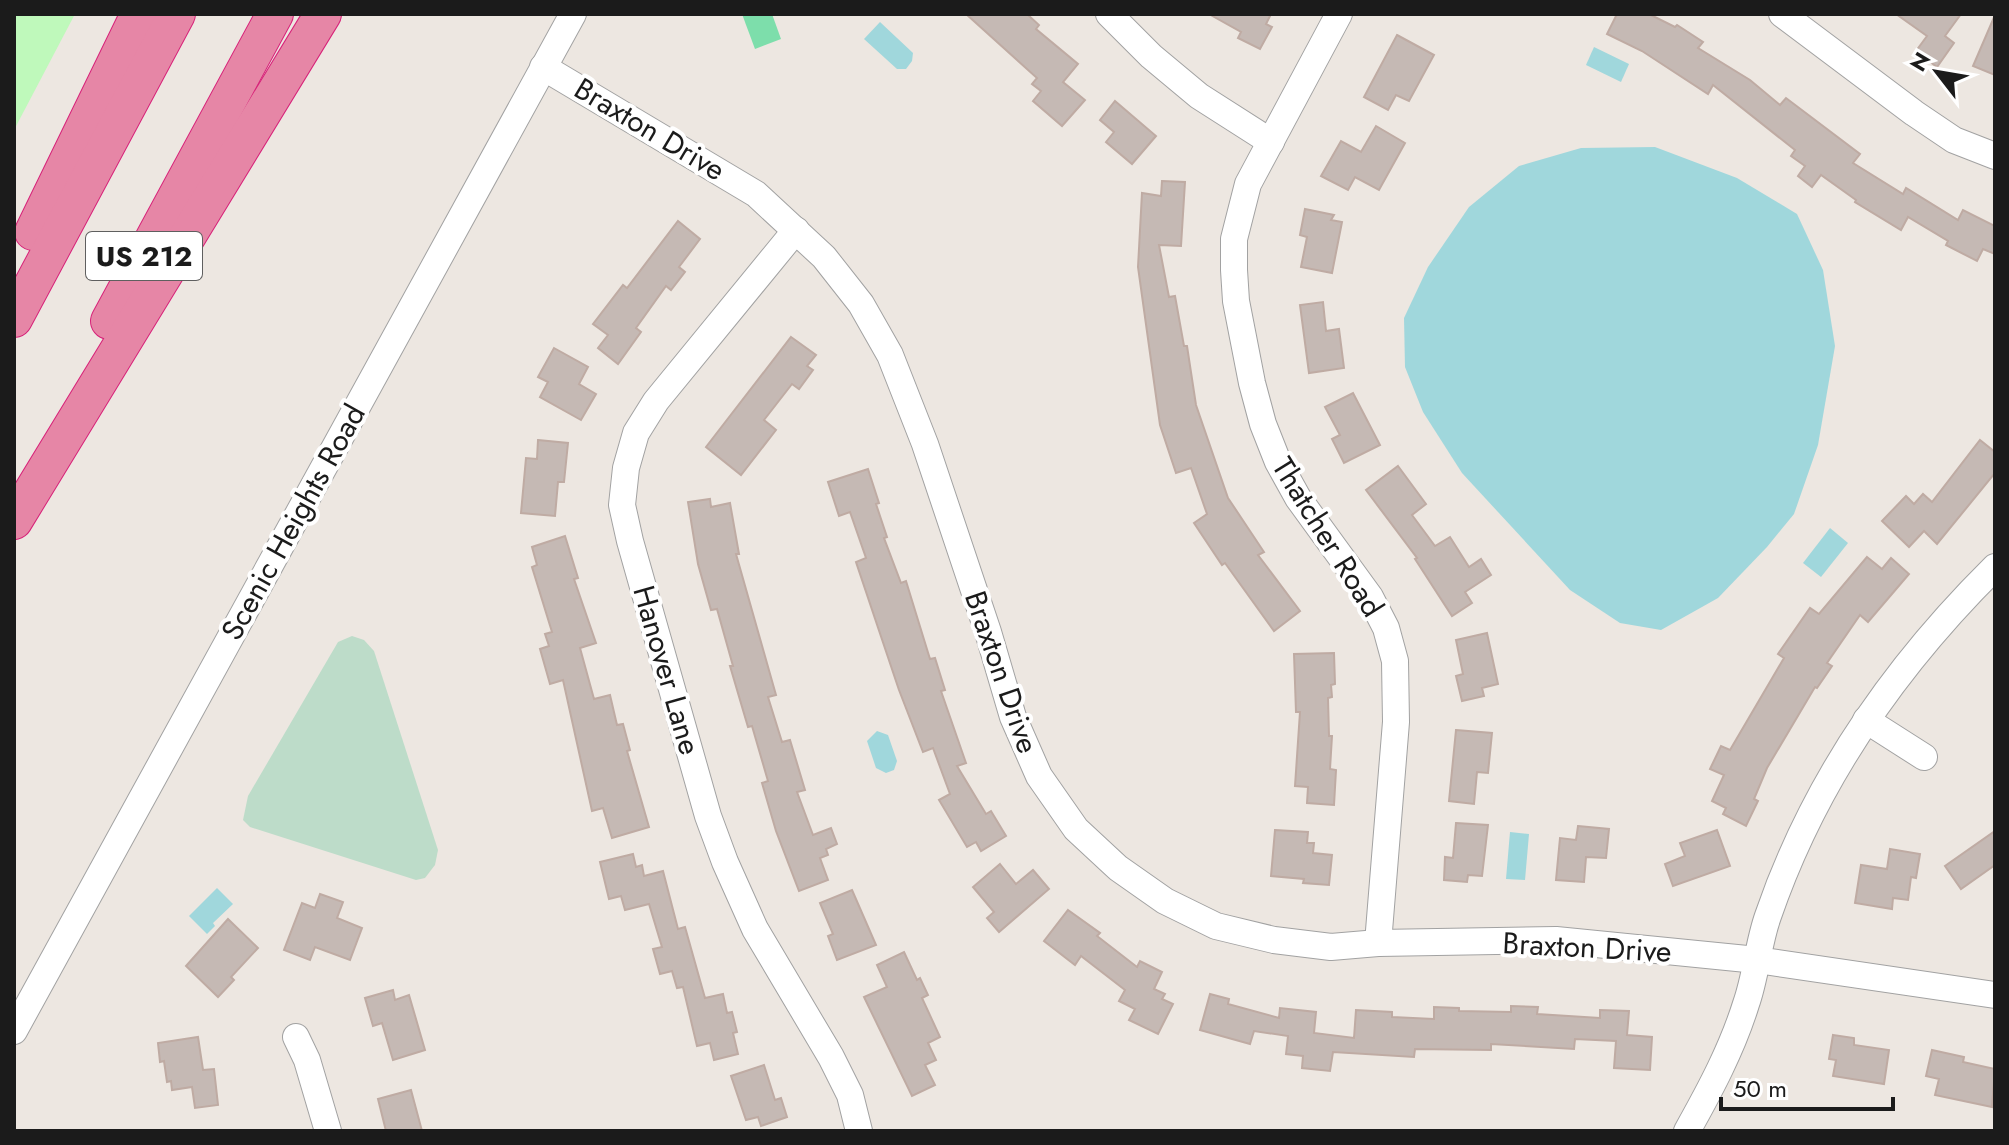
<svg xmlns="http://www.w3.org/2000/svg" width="2009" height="1145" font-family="Jost,sans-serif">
	<rect width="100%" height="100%" fill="#ede7e1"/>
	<path fill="#bddcc9" d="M 352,636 L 364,640 L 374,651 L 438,850 L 435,865 L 425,878 L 416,880 L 250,827 L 243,820 L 248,796 L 338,642 Z"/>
	<path fill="#bff9bb" d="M 14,14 L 75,14 L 14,130 Z"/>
	<path fill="#7ddeab" d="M 742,14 L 772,14 L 781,39 L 755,49 Z"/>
	<g fill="#a0d7dc">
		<path d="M 880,22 L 913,53 L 912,61 L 906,69 L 897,69 L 864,39 Z"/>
		<path d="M 1594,47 L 1629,64 L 1621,82 L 1586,65 Z"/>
		<path d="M 1655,147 L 1737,178 L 1797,214 L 1823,270 L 1835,346 L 1818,445 L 1794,514 L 1767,547 L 1718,598 L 1661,630 L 1620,623 L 1570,590 L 1462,473 L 1423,412 L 1405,367 L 1404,318 L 1428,267 L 1469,207 L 1519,166 L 1581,148 Z"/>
		<path d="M 1830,528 L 1848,543 L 1821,577 L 1803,563 Z"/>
		<path d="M 877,731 L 888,735 L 897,761 L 894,770 L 886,773 L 876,768 L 867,741 Z"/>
		<path d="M 1510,832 L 1529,834 L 1525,880 L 1506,879 Z"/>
		<path d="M 217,888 L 233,904 L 213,923 L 215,926 L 207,934 L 189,916 Z"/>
	</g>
	<g fill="#c5b9b4" stroke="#bfaba3" stroke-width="2">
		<path d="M 966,14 L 1027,14 L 1039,25 L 1036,29 L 1078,64 L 1063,82 L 1085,100 L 1062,126 L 1033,101 L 1041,91 L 1032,84 L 1037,78 Z"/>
		<path d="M 1209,14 L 1271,14 L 1266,24 L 1272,27 L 1260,49 L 1238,38 L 1241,32 Z"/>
		<path d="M 1617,14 L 1649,14 L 1675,27 L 1677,25 L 1703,42 L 1698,48 L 1750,80 L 1780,105 L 1786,98 L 1860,154 L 1853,163 L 1903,194 L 1906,188 L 1958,220 L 1963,210 L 1995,226 L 1995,254 L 1983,249 L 1977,261 L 1946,245 L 1948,241 L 1908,217 L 1901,230 L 1855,202 L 1856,200 L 1821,175 L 1812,187 L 1798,176 L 1805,166 L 1791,156 L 1795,150 L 1713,85 L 1708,94 L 1642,51 L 1607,34 Z"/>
		<path d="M 1896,14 L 1961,14 L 1945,36 L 1954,43 L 1937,67 L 1916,51 L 1927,36 Z"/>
		<path d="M 1995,15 L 1995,75 L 1973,66 Z"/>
		<path d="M 1397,35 L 1434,55 L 1409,101 L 1396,95 L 1388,110 L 1364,97 Z"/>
		<path d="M 1115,101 L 1156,136 L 1132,164 L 1106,142 L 1114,132 L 1100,120 Z"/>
		<path d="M 1376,126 L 1405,143 L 1379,190 L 1355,177 L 1348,190 L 1321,176 L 1341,141 L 1361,152 Z"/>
		<path d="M 1162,181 L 1185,182 L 1181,246 L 1159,245 L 1169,297 L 1175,296 L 1184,346 L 1187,346 L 1196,405 L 1228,498 L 1264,552 L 1258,555 L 1300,611 L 1274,631 L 1225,563 L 1222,565 L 1194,523 L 1207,514 L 1191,468 L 1176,473 L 1160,425 L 1138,267 L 1142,193 L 1161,196 Z"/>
		<path d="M 1305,209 L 1334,215 L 1331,220 L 1342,222 L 1332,273 L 1301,267 L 1307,237 L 1300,235 Z"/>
		<path d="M 678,221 L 700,239 L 679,267 L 685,272 L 671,290 L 666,286 L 636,328 L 641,332 L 618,364 L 598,348 L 608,335 L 593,324 L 623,285 L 627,288 Z"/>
		<path d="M 1323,302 L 1326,331 L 1339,329 L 1344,368 L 1309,373 L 1300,305 Z"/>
		<path d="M 791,337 L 816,355 L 807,366 L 813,370 L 799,389 L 792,384 L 764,420 L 776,430 L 741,475 L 706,447 Z"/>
		<path d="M 554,348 L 588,367 L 579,384 L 596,394 L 581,420 L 540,397 L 548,382 L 538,377 Z"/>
		<path d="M 1353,393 L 1380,445 L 1344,463 L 1332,439 L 1340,435 L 1325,407 Z"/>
		<path d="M 538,440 L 568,443 L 564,482 L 558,482 L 555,516 L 521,513 L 526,458 L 537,459 Z"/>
		<path d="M 1980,440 L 1995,452 L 1995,473 L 1937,544 L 1924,531 L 1909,547 L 1882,521 L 1906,496 L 1914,504 L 1923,494 L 1932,502 Z"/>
		<path d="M 1398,466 L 1426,504 L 1412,515 L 1435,546 L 1450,537 L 1469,567 L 1481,559 L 1491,575 L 1465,592 L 1472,603 L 1452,616 L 1415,559 L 1417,558 L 1366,490 Z"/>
		<path d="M 868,469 L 879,503 L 876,504 L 887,537 L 884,538 L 901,583 L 906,581 L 930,659 L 935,658 L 945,690 L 941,691 L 966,763 L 957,766 L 986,814 L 991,811 L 1006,836 L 981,851 L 976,842 L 967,847 L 939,800 L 950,794 L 933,748 L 923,752 L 899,690 L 856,562 L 866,558 L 850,512 L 839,516 L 828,482 Z"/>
		<path d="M 710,499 L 711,507 L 730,503 L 739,554 L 736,554 L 776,695 L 768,697 L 782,742 L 790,740 L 805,790 L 797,792 L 813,835 L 831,828 L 837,844 L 826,849 L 828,855 L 820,858 L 828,880 L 799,891 L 776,831 L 762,783 L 768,781 L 752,726 L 748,727 L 730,666 L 733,666 L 717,609 L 711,610 L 698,564 L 688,502 Z"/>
		<path d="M 565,536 L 578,578 L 574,579 L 596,643 L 580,648 L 594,699 L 610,695 L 617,725 L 623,724 L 630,750 L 627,751 L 649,827 L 612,838 L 603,808 L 592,811 L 563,680 L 550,684 L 540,649 L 549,646 L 545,634 L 552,632 L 532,567 L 537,565 L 532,547 Z"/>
		<path d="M 1867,557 L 1882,569 L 1891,558 L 1909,574 L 1868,622 L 1860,615 L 1827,663 L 1832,666 L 1817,688 L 1815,687 L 1767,768 L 1754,799 L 1758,801 L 1746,826 L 1723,814 L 1726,808 L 1712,801 L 1724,775 L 1710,769 L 1721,746 L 1730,750 L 1784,658 L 1778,654 L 1810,608 L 1819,614 Z"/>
		<path d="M 1487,633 L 1498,684 L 1482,688 L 1484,696 L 1462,701 L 1456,676 L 1463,674 L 1456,640 Z"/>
		<path d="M 1334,653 L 1335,684 L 1331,685 L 1332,697 L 1328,698 L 1329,736 L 1332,736 L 1330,769 L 1336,770 L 1334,805 L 1307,803 L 1308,787 L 1295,786 L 1300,712 L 1296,712 L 1294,654 Z"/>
		<path d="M 1456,730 L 1492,733 L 1488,773 L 1477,772 L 1474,804 L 1449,801 Z"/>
		<path d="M 1456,823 L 1488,825 L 1482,876 L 1468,875 L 1467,882 L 1444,880 L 1445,857 L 1453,858 Z"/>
		<path d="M 1578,826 L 1609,829 L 1606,858 L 1586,857 L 1584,882 L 1556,880 L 1560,838 L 1576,840 Z"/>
		<path d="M 1275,830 L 1308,832 L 1307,843 L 1314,843 L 1313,853 L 1332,855 L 1329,885 L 1303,883 L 1304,879 L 1271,876 Z"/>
		<path d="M 1717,830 L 1730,866 L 1673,886 L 1665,864 L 1685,856 L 1680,843 Z"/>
		<path d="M 1995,831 L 1995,865 L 1961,889 L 1945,866 Z"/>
		<path d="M 1890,849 L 1920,854 L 1916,878 L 1911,877 L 1908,900 L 1893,898 L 1892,909 L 1855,903 L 1861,865 L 1887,869 Z"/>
		<path d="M 633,854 L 636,867 L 642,865 L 644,876 L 663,871 L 678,929 L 685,927 L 705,998 L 723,994 L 727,1013 L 732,1012 L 737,1032 L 733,1033 L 738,1054 L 714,1060 L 710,1043 L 697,1046 L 683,987 L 677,988 L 672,971 L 660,974 L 653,949 L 662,947 L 649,904 L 625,910 L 621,896 L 609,899 L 600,862 Z"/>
		<path d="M 1000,864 L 1016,884 L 1033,870 L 1049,889 L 999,932 L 987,918 L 994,912 L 973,887 Z"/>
		<path d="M 852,890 L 876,945 L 837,960 L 828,936 L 833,934 L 820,903 Z"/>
		<path d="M 320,894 L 343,902 L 337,918 L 362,928 L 350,960 L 315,947 L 310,960 L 284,950 L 302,903 L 315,908 Z"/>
		<path d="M 1068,910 L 1100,933 L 1097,936 L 1137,967 L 1140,961 L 1162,972 L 1154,989 L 1165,994 L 1162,999 L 1173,1004 L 1158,1034 L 1129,1020 L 1135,1009 L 1119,1001 L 1125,990 L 1081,956 L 1075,965 L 1044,941 Z"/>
		<path d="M 228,919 L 258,948 L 231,977 L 234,980 L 218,997 L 186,966 Z"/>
		<path d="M 904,952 L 917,980 L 920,978 L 928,995 L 922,998 L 940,1037 L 928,1043 L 936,1060 L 925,1065 L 935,1085 L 912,1096 L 864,997 L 887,987 L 877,965 Z"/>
		<path d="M 393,990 L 395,1000 L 409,995 L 425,1050 L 393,1060 L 382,1023 L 373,1026 L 365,998 Z"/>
		<path d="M 1210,994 L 1229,999 L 1228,1004 L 1279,1018 L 1280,1008 L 1316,1012 L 1314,1033 L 1354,1038 L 1356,1010 L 1392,1012 L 1392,1017 L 1434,1019 L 1434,1007 L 1459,1008 L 1459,1011 L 1511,1012 L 1511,1006 L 1538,1007 L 1537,1014 L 1600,1018 L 1600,1010 L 1629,1011 L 1627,1035 L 1652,1037 L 1650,1070 L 1614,1068 L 1616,1041 L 1575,1039 L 1574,1049 L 1491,1044 L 1491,1050 L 1415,1049 L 1414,1057 L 1333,1052 L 1330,1071 L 1302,1068 L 1303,1056 L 1286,1054 L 1288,1036 L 1254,1031 L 1250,1044 L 1200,1030 Z"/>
		<path d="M 1833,1035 L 1854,1038 L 1854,1045 L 1889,1050 L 1884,1084 L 1833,1076 L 1836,1060 L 1829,1059 Z"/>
		<path d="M 198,1037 L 203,1070 L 214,1069 L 218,1105 L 195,1108 L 192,1087 L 172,1090 L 171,1081 L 167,1082 L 164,1061 L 160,1062 L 158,1043 Z"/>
		<path d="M 1932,1050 L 1964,1057 L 1963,1062 L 1995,1069 L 1992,1107 L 1935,1095 L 1939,1079 L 1926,1076 Z"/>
		<path d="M 764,1065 L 775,1100 L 781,1098 L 787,1117 L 761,1126 L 758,1117 L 746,1120 L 731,1076 Z"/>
		<path d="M 411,1090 L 422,1131 L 386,1131 L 378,1099 Z"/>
	</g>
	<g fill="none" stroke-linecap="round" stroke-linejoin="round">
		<defs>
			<g id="minor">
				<path d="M 1109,14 L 1151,56 L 1199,96 L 1271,142"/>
				<path d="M 1339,14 L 1248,184 L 1234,239 L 1234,270 L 1236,301 L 1252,383 L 1263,424 L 1278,462 L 1298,498 L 1370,597 L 1386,628 L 1395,661 L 1396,722 L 1378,943"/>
				<path d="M 1782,14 L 1914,113 L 1954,140 L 1995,156"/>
				<path d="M 543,67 L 756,194 L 824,257 L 861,304 L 890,355 L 925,444 L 988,632 L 1013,717 L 1039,776 L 1076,829 L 1118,868 L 1165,901 L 1216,926 L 1274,940 L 1331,947 L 1378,943 L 1556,940 L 1757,960 L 1995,995"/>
				<path d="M 796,230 L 656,401 L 636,433 L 626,468 L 622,505 L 630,541 L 708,816 L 725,862 L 755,929 L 831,1057 L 850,1095 L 859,1131"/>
				<path d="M 1866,720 L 1924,757"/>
				<path d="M 14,1031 L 573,14"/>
				<path d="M 296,1037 L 307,1060 L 328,1131"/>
				<path d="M 1687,1131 C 1710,1090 1732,1049 1746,1004 C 1756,976 1758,944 1768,916 C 1814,782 1895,666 1995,567"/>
			</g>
			<g id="highway">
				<path d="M 33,232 L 139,14"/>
				<path d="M 14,319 L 177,14"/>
				<path d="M 109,321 L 275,14"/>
				<path d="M 14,521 L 323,14"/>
			</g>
		</defs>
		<use href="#minor" stroke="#a2a2a2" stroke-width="28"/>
		<use href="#highway" stroke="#d72279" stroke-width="38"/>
		<use href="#minor" stroke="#fff" stroke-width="26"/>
		<use href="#highway" stroke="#e686a6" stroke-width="36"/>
	</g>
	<g text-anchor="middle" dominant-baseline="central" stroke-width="8" stroke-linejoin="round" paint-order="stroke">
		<rect fill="#fff" stroke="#5f5f5f" stroke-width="2" x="86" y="232" width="116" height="48" rx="6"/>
		<g font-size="28" font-weight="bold" fill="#1b1b1b">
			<text x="144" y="256">US 212</text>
		</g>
		<g font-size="30" fill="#1b1b1b" stroke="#fff">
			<text transform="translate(650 129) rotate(31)">Braxton Drive</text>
			<text transform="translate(293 522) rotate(-61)">Scenic Heights Road</text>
			<text transform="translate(1328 537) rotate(58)">Thatcher Road</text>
			<text transform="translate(667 670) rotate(74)">Hanover Lane</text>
			<text transform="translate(1002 672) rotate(71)">Braxton Drive</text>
			<text transform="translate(1587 947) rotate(3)">Braxton Drive</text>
		</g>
	</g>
	<rect width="2009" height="1145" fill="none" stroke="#1b1b1b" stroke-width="32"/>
	<g transform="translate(1937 72) rotate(301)" stroke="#ffffff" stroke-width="6" paint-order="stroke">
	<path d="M0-6L14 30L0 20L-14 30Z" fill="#1b1b1b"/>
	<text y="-12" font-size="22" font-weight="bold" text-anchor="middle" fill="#1b1b1b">N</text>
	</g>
	<path d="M1721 1097v12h172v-12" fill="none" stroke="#1b1b1b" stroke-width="4"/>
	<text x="1733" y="1097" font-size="24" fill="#1b1b1b" stroke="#ffffff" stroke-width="6" paint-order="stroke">50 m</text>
</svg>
